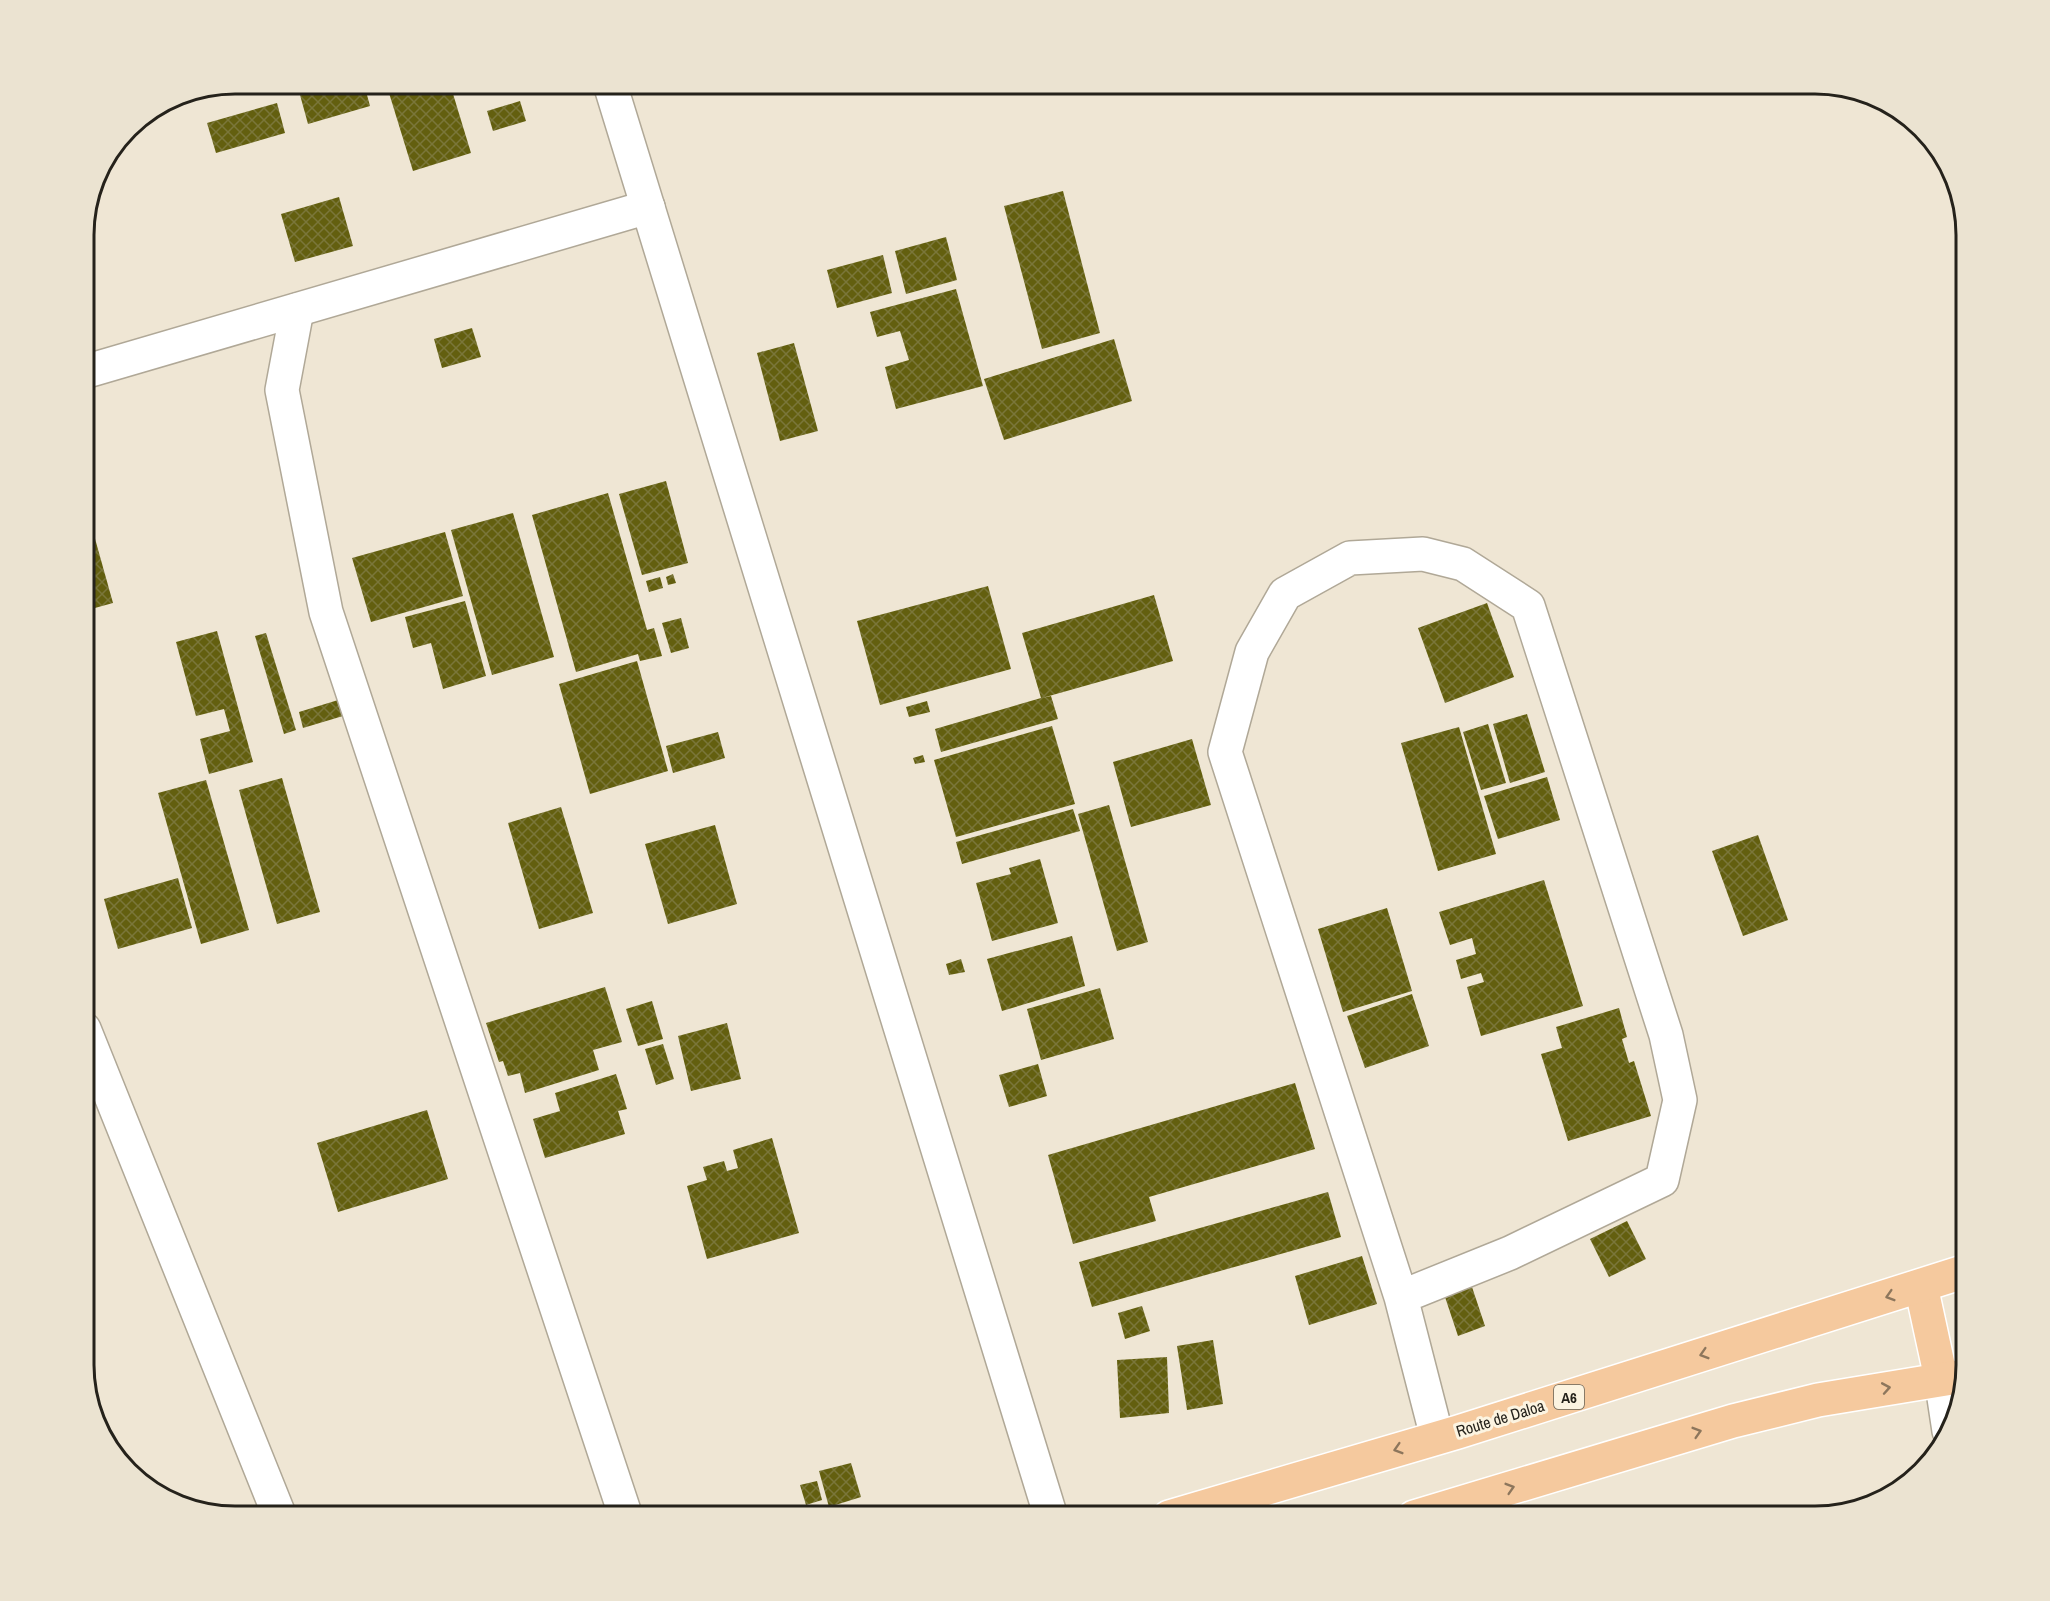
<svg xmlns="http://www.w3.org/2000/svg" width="2050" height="1601" font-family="'Archivo Narrow',sans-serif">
	<defs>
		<pattern id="building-cross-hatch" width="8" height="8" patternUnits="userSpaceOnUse" patternTransform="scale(1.5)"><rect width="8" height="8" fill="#635f0f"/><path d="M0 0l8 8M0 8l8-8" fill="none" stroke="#7a763a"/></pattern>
	</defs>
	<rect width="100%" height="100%" fill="#efe6d4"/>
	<g fill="url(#building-cross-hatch)">
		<path d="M 297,84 L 364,84 L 370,106 L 308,124 Z"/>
		<path d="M 417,84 L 450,84 L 471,153 L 413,171 L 389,93 Z"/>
		<path d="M 520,101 L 526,121 L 493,131 L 487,111 Z"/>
		<path d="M 277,103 L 285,133 L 216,153 L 207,123 Z"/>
		<path d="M 1063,191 L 1100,333 L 1042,349 L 1004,206 Z"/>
		<path d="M 339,197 L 353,246 L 295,262 L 281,214 Z"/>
		<path d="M 946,237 L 957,280 L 906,294 L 895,251 Z"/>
		<path d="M 883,255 L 892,293 L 837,308 L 827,270 Z"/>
		<path d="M 956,289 L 983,386 L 896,409 L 885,367 L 909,360 L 900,331 L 877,337 L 870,312 Z"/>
		<path d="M 472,328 L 481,357 L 442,368 L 434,339 Z"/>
		<path d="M 1114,339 L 1132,401 L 1004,440 L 984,379 Z"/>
		<path d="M 794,343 L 818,431 L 780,441 L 757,353 Z"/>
		<path d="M 666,481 L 688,563 L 642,575 L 619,494 Z"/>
		<path d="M 608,493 L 647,630 L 654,628 L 662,656 L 640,661 L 638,654 L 576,672 L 532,515 Z"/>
		<path d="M 87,510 L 113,603 L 84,611 L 84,511 Z"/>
		<path d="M 513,513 L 554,657 L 492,675 L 451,530 Z"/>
		<path d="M 445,532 L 463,596 L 371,622 L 352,558 Z"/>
		<path d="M 673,574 L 676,583 L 668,585 L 666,577 Z"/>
		<path d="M 660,577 L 663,588 L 649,592 L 646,581 Z"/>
		<path d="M 988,586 L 1011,669 L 880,705 L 857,621 Z"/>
		<path d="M 1154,595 L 1173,661 L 1042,698 L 1051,696 L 1058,719 L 941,752 L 935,729 L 1041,698 L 1022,633 Z"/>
		<path d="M 465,601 L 486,676 L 443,689 L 431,643 L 413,648 L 405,617 Z"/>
		<path d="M 1487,603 L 1514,677 L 1445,703 L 1418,628 Z"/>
		<path d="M 681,618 L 689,648 L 671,653 L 662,623 Z"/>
		<path d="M 217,631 L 253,762 L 209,774 L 200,739 L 230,731 L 224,709 L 196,716 L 176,642 Z"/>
		<path d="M 266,633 L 296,730 L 284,734 L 255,636 Z"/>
		<path d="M 637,661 L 668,771 L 590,794 L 559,684 Z"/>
		<path d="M 348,697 L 353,713 L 303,728 L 299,712 Z"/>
		<path d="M 927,701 L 930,712 L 909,717 L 906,707 Z"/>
		<path d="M 1527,714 L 1545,772 L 1510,783 L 1493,724 Z"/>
		<path d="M 1488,724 L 1506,783 L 1481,790 L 1463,732 Z"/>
		<path d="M 1052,726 L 1075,804 L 956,837 L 934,760 Z"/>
		<path d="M 1459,727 L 1496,854 L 1438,871 L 1401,743 Z"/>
		<path d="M 718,732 L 725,758 L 673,773 L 666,746 Z"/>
		<path d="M 1192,739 L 1211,805 L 1131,827 L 1113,762 Z"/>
		<path d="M 923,755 L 925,762 L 915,764 L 913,758 Z"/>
		<path d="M 1547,777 L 1560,820 L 1498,839 L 1484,796 Z"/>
		<path d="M 282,778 L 320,912 L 277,924 L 239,790 Z"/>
		<path d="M 206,780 L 249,930 L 201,944 L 158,793 Z"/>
		<path d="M 1109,805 L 1148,942 L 1117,951 L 1078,814 Z"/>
		<path d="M 561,807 L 593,913 L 539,929 L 508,823 Z"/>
		<path d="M 1073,809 L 1080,831 L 962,864 L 956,842 Z"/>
		<path d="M 715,825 L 737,904 L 668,924 L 645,844 Z"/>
		<path d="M 1758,835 L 1788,920 L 1743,936 L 1712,851 Z"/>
		<path d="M 1040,859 L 1058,923 L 992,941 L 976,883 L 1011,874 L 1009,868 Z"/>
		<path d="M 178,878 L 192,928 L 118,949 L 104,899 Z"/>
		<path d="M 1544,880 L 1583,1006 L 1481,1036 L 1467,987 L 1484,982 L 1481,973 L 1461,979 L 1456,960 L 1476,954 L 1472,938 L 1450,945 L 1439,912 Z"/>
		<path d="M 1387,908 L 1412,991 L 1343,1012 L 1318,929 Z"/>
		<path d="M 1072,936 L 1085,986 L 1002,1011 L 987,959 Z"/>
		<path d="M 961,959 L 965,972 L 949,975 L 946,964 Z"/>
		<path d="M 605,987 L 622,1042 L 593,1050 L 599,1070 L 525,1093 L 520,1073 L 508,1076 L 503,1061 L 499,1062 L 486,1023 Z"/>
		<path d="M 1100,988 L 1114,1039 L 1041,1060 L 1027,1009 Z"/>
		<path d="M 1412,994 L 1429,1046 L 1365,1068 L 1347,1016 Z"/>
		<path d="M 652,1001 L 663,1039 L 638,1046 L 626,1009 Z"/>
		<path d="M 1619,1008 L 1627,1037 L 1622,1039 L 1629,1063 L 1634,1061 L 1651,1116 L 1568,1141 L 1541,1054 L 1562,1048 L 1556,1027 Z"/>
		<path d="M 727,1023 L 741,1079 L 691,1091 L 678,1036 Z"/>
		<path d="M 663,1044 L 674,1079 L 656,1085 L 645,1049 Z"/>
		<path d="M 1038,1064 L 1047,1096 L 1009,1107 L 999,1075 Z"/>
		<path d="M 616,1074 L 627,1109 L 618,1111 L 625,1134 L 545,1158 L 533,1119 L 560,1111 L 555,1093 Z"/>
		<path d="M 1295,1083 L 1315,1149 L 1149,1197 L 1156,1221 L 1073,1244 L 1048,1155 Z"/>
		<path d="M 427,1110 L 448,1179 L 338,1212 L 317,1143 Z"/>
		<path d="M 772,1138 L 799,1233 L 707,1259 L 687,1186 L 707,1180 L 703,1167 L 724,1161 L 727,1171 L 738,1168 L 733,1150 Z"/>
		<path d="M 1328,1192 L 1341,1237 L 1092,1307 L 1079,1262 Z"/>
		<path d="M 1627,1221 L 1646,1259 L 1609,1277 L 1590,1239 Z"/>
		<path d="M 1362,1256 L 1377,1304 L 1309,1325 L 1295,1276 Z"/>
		<path d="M 1472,1287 L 1485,1326 L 1458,1336 L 1445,1297 Z"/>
		<path d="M 1142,1306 L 1150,1331 L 1125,1339 L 1118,1313 Z"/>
		<path d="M 1213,1340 L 1223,1404 L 1187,1410 L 1177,1346 Z"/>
		<path d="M 1167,1357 L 1169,1413 L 1120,1418 L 1117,1360 Z"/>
		<path d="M 851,1463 L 861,1497 L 829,1507 L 819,1471 Z"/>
		<path d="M 817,1481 L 822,1500 L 806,1505 L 800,1485 Z"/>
	</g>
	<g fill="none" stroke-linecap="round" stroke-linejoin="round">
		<defs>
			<g id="street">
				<path d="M 610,84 L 1051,1517"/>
				<path d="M 297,310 L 282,390 L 326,612 L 626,1517"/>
				<path d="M 84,372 L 648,207"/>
				<path d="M 84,1029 L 280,1517"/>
				<path d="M 1401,1297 L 1225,752 L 1252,652 L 1285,594 L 1350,558 L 1423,554 L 1463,564 L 1528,606 L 1666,1035 L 1680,1100 L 1662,1180 L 1510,1253 L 1401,1297 L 1437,1437"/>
				<path d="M 1941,1378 L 1949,1431"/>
			</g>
			<g id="highway">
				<path d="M 1921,1286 L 1941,1378"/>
				<path d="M 1169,1517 L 1458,1432 L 1966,1271"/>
				<path d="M 1414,1517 L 1733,1421 L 1818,1400 L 1964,1376"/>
			</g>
		</defs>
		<use href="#street" stroke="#b0a897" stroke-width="36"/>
		<use href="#highway" stroke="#fff" stroke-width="36"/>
		<use href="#street" stroke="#fff" stroke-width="33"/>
		<use href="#highway" stroke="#f5c99e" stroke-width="33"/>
	</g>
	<defs><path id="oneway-chevron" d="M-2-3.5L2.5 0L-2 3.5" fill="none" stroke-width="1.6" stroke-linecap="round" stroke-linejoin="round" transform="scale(1.5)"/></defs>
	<g stroke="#8d765c">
		<use href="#oneway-chevron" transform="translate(1890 1296) rotate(163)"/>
		<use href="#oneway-chevron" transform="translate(1704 1354) rotate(163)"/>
		<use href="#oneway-chevron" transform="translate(1886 1388) rotate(-10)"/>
		<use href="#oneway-chevron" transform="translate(1697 1432) rotate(-17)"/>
		<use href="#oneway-chevron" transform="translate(1398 1449) rotate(163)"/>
		<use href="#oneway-chevron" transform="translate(1510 1488) rotate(-17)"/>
	</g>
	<g text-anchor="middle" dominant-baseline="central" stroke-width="6" stroke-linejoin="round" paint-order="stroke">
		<rect fill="#fcf4e1" stroke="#666156" stroke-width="1.5" x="1554" y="1385" width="30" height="24" rx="4.5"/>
		<g font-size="15" font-weight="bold" fill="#25221b">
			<text x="1569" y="1397">A6</text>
		</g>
		<g font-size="16" fill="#25221b" stroke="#fcf4e1">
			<text transform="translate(1500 1418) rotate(-17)">Route de Daloa</text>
		</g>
	</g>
	<path d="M0 0H2050V1601H0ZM235 94H1815A141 141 0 0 1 1956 235V1365A141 141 0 0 1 1815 1506H235A141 141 0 0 1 94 1365V235A141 141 0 0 1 235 94Z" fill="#ebe3d1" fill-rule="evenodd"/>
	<path fill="none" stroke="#25221b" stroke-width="3" d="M235 94H1815A141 141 0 0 1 1956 235V1365A141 141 0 0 1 1815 1506H235A141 141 0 0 1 94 1365V235A141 141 0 0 1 235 94Z"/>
</svg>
